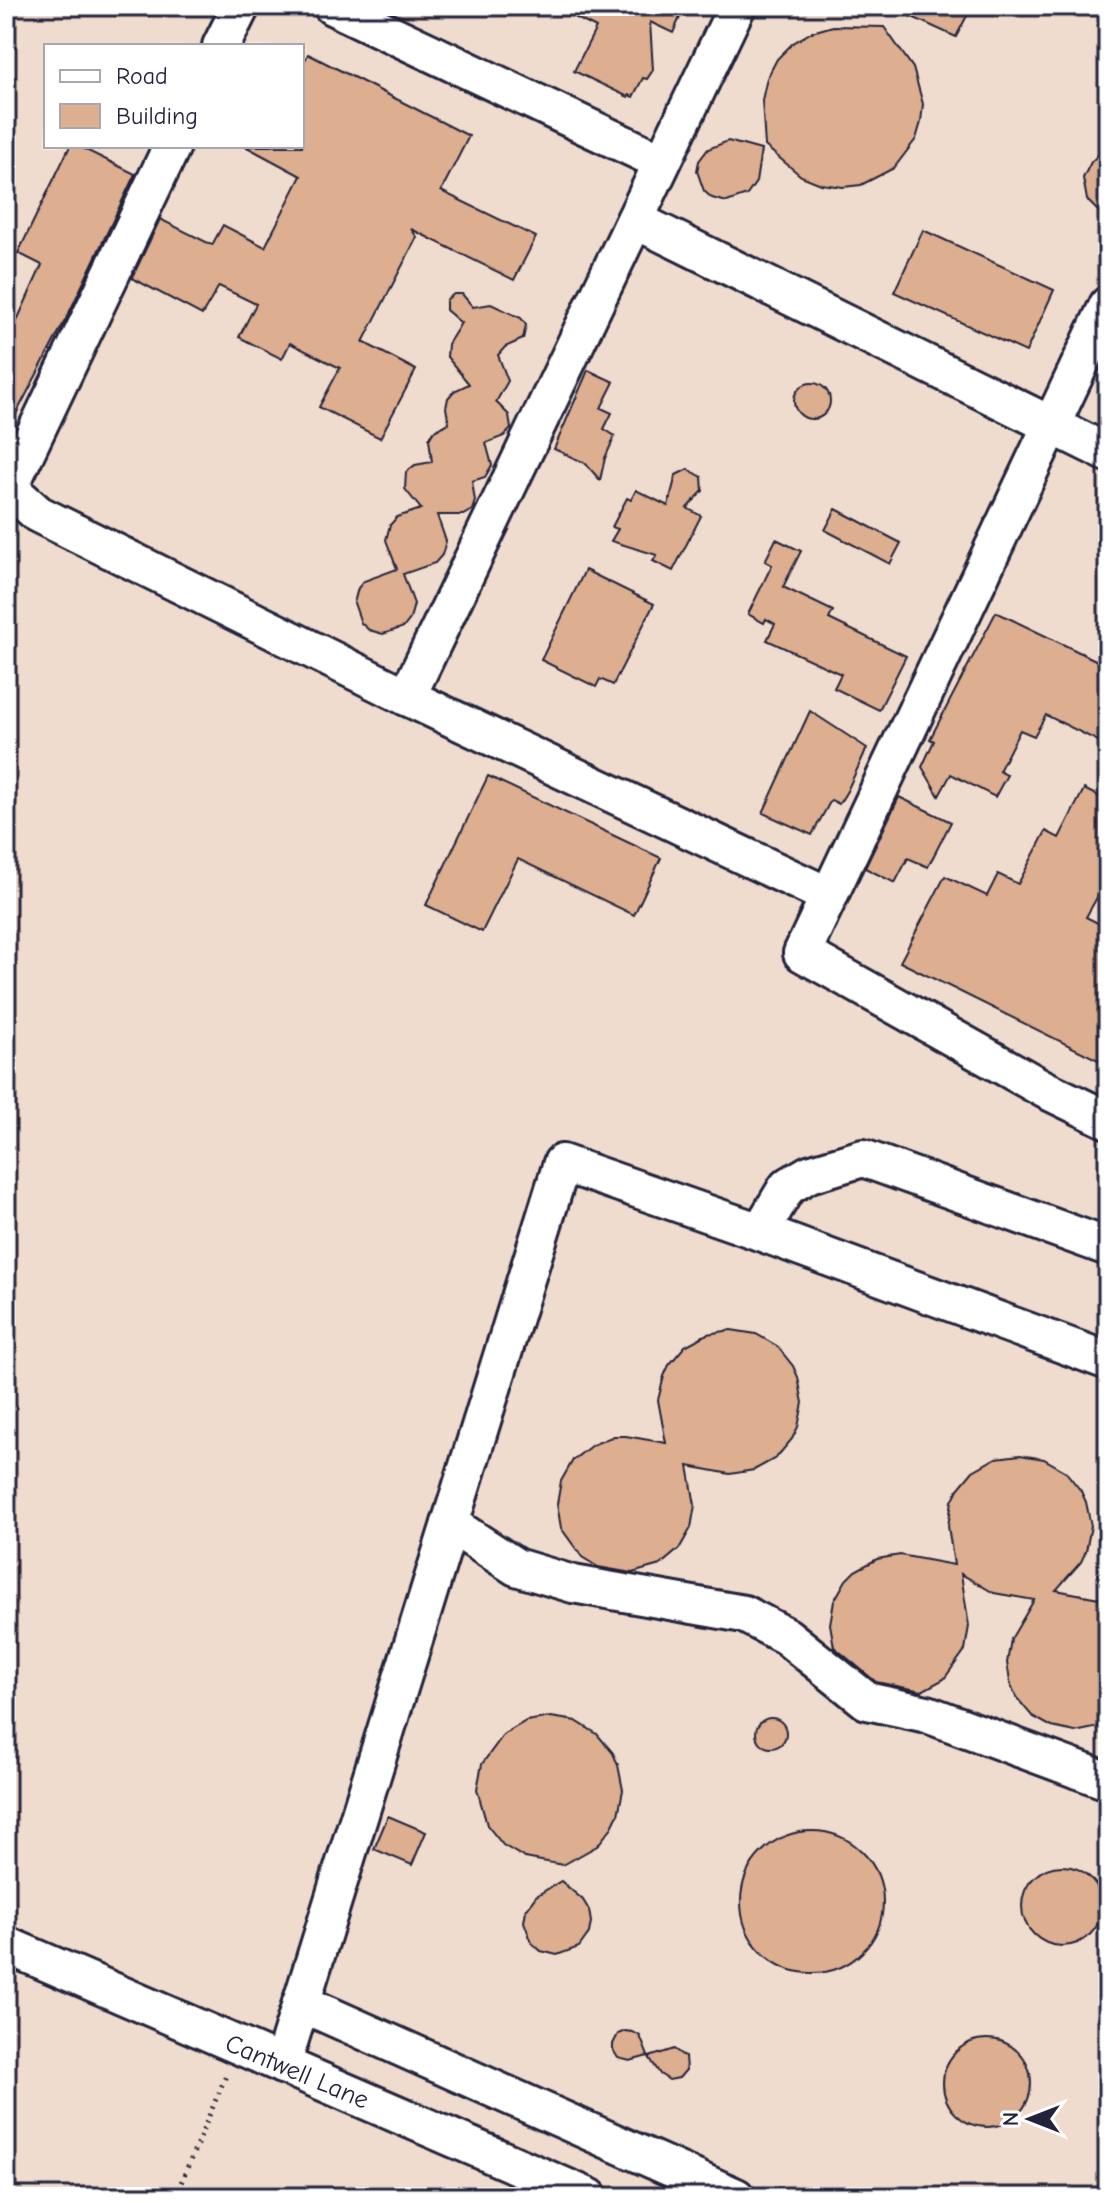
<svg xmlns="http://www.w3.org/2000/svg" width="1114" height="2203" font-family="'Comic Neue',sans-serif">
	<rect width="100%" height="100%" fill="#f8efe9"/>
	<filter id="ink" filterUnits="userSpaceOnUse"><feTurbulence type="fractalNoise" baseFrequency=".0125" numOctaves="2"/><feDisplacementMap in="SourceGraphic" scale="16" xChannelSelector="R" yChannelSelector="G"/><feConvolveMatrix kernelMatrix="1 2 1 2 8 2 1 2 1" color-interpolation-filters="sRGB"/></filter>
	<g filter="url(#ink)">
		<path fill="#f0dcce" fill-rule="evenodd" d="M 6,6 L 1108,6 L 1108,2197 L 6,2197 ZM 46,46 L 302,46 L 302,146 L 46,146 Z"/>
		<g fill="#ddae8f" stroke="#22223b" stroke-width="2">
			<path d="M 553,6 L 685,6 L 673,33 L 650,22 L 653,70 L 647,79 L 643,78 L 633,97 L 629,95 L 628,97 L 574,71 L 596,28 Z"/>
			<path d="M 888,6 L 972,6 L 956,37 Z"/>
			<path d="M 833,26 L 884,27 L 913,68 L 923,104 L 921,122 L 916,139 L 894,168 L 861,185 L 843,187 L 821,184 L 801,176 L 765,146 L 762,100 L 767,78 L 777,59 L 793,43 L 812,32 Z"/>
			<path d="M 308,54 L 469,136 L 441,191 L 536,237 L 514,280 L 411,229 L 417,237 L 363,342 L 416,370 L 380,438 L 319,407 L 340,368 L 290,343 L 282,359 L 239,337 L 256,304 L 219,286 L 202,315 L 132,278 L 160,219 L 212,245 L 223,225 L 265,247 L 301,176 L 245,146 L 302,146 L 302,66 Z"/>
			<path d="M 728,141 L 761,150 L 756,182 L 747,195 L 727,202 L 712,198 L 704,191 L 697,171 L 699,161 L 708,149 Z"/>
			<path d="M 1108,145 L 1108,221 L 1087,200 L 1083,178 L 1091,162 Z"/>
			<path d="M 70,146 L 78,146 L 135,174 L 69,313 L 6,433 L 6,345 L 42,265 L 18,253 Z"/>
			<path d="M 923,230 L 1054,290 L 1026,352 L 894,292 Z"/>
			<path d="M 454,294 L 462,294 L 473,307 L 491,304 L 521,318 L 526,325 L 523,339 L 505,347 L 498,355 L 508,381 L 496,402 L 509,415 L 511,429 L 504,436 L 486,443 L 492,465 L 485,477 L 472,481 L 475,501 L 472,510 L 463,515 L 437,515 L 446,541 L 442,555 L 435,563 L 403,574 L 414,604 L 410,619 L 404,627 L 383,634 L 369,630 L 361,623 L 354,603 L 358,588 L 364,581 L 397,569 L 386,540 L 390,525 L 397,517 L 421,509 L 405,489 L 406,472 L 415,465 L 432,462 L 429,439 L 434,431 L 449,423 L 446,408 L 448,398 L 454,391 L 469,384 L 447,357 L 448,344 L 461,323 L 446,310 L 446,300 Z"/>
			<path d="M 588,370 L 614,382 L 601,408 L 612,413 L 604,429 L 615,436 L 605,458 L 600,480 L 585,463 L 554,449 Z"/>
			<circle cx="812" cy="401" r="18"/>
			<path d="M 688,469 L 702,477 L 703,491 L 687,508 L 701,516 L 673,571 L 653,561 L 657,555 L 611,541 L 618,529 L 612,527 L 627,498 L 631,500 L 636,490 L 668,506 L 676,475 Z"/>
			<path d="M 836,509 L 901,543 L 890,564 L 825,530 Z"/>
			<path d="M 776,539 L 801,551 L 783,587 L 833,611 L 829,619 L 906,656 L 879,710 L 834,688 L 841,674 L 767,640 L 775,624 L 766,619 L 764,623 L 748,614 L 772,565 L 765,561 Z"/>
			<path d="M 585,570 L 654,604 L 613,685 L 600,679 L 596,687 L 541,660 Z"/>
			<path d="M 996,612 L 1108,666 L 1108,746 L 1046,715 L 1034,736 L 1020,730 L 999,771 L 1007,775 L 995,797 L 951,774 L 939,796 L 922,767 L 934,741 L 930,739 Z"/>
			<path d="M 810,711 L 867,748 L 847,791 L 839,804 L 831,800 L 812,835 L 763,813 Z"/>
			<path d="M 488,776 L 661,858 L 634,915 L 518,859 L 482,932 L 426,905 Z"/>
			<path d="M 1084,789 L 1108,801 L 1108,878 L 1086,917 L 1108,928 L 1108,1065 L 900,962 L 945,876 L 987,896 L 998,874 L 1018,884 L 1046,831 L 1059,838 Z"/>
			<path d="M 899,797 L 951,822 L 928,867 L 908,858 L 895,883 L 865,868 Z"/>
			<path d="M 731,1330 L 756,1334 L 777,1346 L 793,1366 L 798,1377 L 803,1403 L 798,1427 L 792,1439 L 776,1458 L 754,1470 L 730,1474 L 688,1466 L 695,1505 L 691,1528 L 679,1549 L 660,1565 L 632,1573 L 598,1567 L 582,1557 L 561,1528 L 557,1504 L 561,1481 L 573,1460 L 592,1445 L 614,1436 L 626,1436 L 666,1443 L 658,1400 L 664,1376 L 669,1365 L 685,1346 L 707,1334 Z"/>
			<path d="M 1020,1455 L 1044,1459 L 1065,1471 L 1081,1491 L 1086,1502 L 1091,1526 L 1086,1551 L 1081,1562 L 1056,1590 L 1099,1598 L 1108,1603 L 1108,1722 L 1099,1727 L 1075,1732 L 1052,1727 L 1032,1716 L 1016,1697 L 1011,1686 L 1007,1663 L 1011,1639 L 1034,1600 L 994,1593 L 961,1574 L 969,1626 L 965,1650 L 944,1679 L 922,1691 L 876,1682 L 834,1647 L 830,1624 L 834,1601 L 846,1580 L 855,1571 L 877,1559 L 900,1555 L 954,1565 L 948,1526 L 952,1501 L 958,1489 L 973,1471 L 996,1458 Z"/>
			<path d="M 551,1717 L 576,1721 L 597,1734 L 613,1753 L 618,1765 L 623,1790 L 618,1815 L 612,1827 L 597,1846 L 563,1865 L 525,1858 L 503,1845 L 487,1825 L 477,1789 L 482,1764 L 504,1734 L 526,1721 Z"/>
			<circle cx="771" cy="1733" r="15"/>
			<path d="M 388,1816 L 426,1832 L 412,1865 L 374,1849 Z"/>
			<circle cx="812" cy="1902" r="71"/>
			<circle cx="1062" cy="1906" r="40"/>
			<path d="M 561,1881 L 583,1900 L 589,1910 L 591,1922 L 589,1933 L 579,1947 L 557,1955 L 541,1951 L 532,1943 L 524,1922 L 526,1910 L 536,1896 Z"/>
			<path d="M 625,2031 L 633,2032 L 640,2036 L 648,2056 L 630,2061 L 618,2058 L 613,2050 L 613,2044 L 618,2034 Z"/>
			<circle cx="987" cy="2083" r="44"/>
			<path d="M 674,2049 L 685,2057 L 686,2070 L 679,2078 L 669,2080 L 660,2074 L 649,2057 Z"/>
		</g>
		<g fill="none" stroke-linecap="round" stroke-linejoin="round">
			<defs>
				<g id="minor">
					<path d="M 332,6 L 662,162"/>
					<path d="M 221,46 L 241,6"/>
					<path d="M 172,146 L 9,488 L 38,514 L 407,697 L 737,6"/>
					<path d="M 635,220 L 1108,453"/>
					<path d="M 1108,305 L 802,953 L 1044,1089 L 1108,1120"/>
					<path d="M 407,697 L 829,896"/>
					<path d="M 760,1232 L 1108,1361"/>
					<path d="M 450,1524 L 516,1567 L 573,1584 L 744,1614 L 786,1636 L 867,1701 L 927,1714 L 1108,1781"/>
					<path d="M 6,1945 L 589,2197"/>
					<path d="M 301,2003 L 736,2197"/>
					<path d="M 282,2065 L 562,1163 L 760,1232 L 787,1187 L 809,1174 L 863,1158 L 1108,1247"/>
				</g>
			</defs>
			<use href="#minor" stroke="#22223b" stroke-width="42"/>
			<path stroke="#22223b" stroke-width="5" stroke-dasharray="2 6" stroke-linecap="butt" d="M 175,2197 L 227,2073"/>
			<use href="#minor" stroke="#fff" stroke-width="36"/>
		</g>
	</g>
	<g text-anchor="middle" dominant-baseline="central" stroke-width="6" stroke-linejoin="round" paint-order="stroke">
		<g font-size="26" fill="#22223b" stroke="#fff">
			<text transform="translate(297 2072) rotate(23)">Cantwell Lane</text>
		</g>
	</g>
	<rect width="1114" height="2203" fill="none" stroke="#fff" stroke-width="32"/>
	<rect x="16" y="16" width="1082" height="2171" fill="none" stroke="#22223b" stroke-width="3" filter="url(#ink)"/>
	<rect x="44" y="44" width="260" height="104" fill="#ffffff" stroke="#a7a7b1" stroke-width="2"/>
	<rect x="60" y="70" width="40" height="12" fill="#ffffff" stroke="#a7a7b1" stroke-width="2"/>
	<text x="116" y="84" font-size="24" fill="#22223b">Road</text>
	<rect x="60" y="104" width="40" height="24" fill="#ddae8f" stroke="#a7a7b1" stroke-width="2"/>
	<text x="116" y="124" font-size="24" fill="#22223b">Building</text>
	<g transform="translate(1030 2119) rotate(270)" stroke="#ffffff" stroke-width="6" paint-order="stroke">
	<path d="M0-6L14 30L0 20L-14 30Z" fill="#22223b"/>
	<text y="-12" font-size="22" font-weight="bold" text-anchor="middle" fill="#22223b">N</text>
	</g>
</svg>
